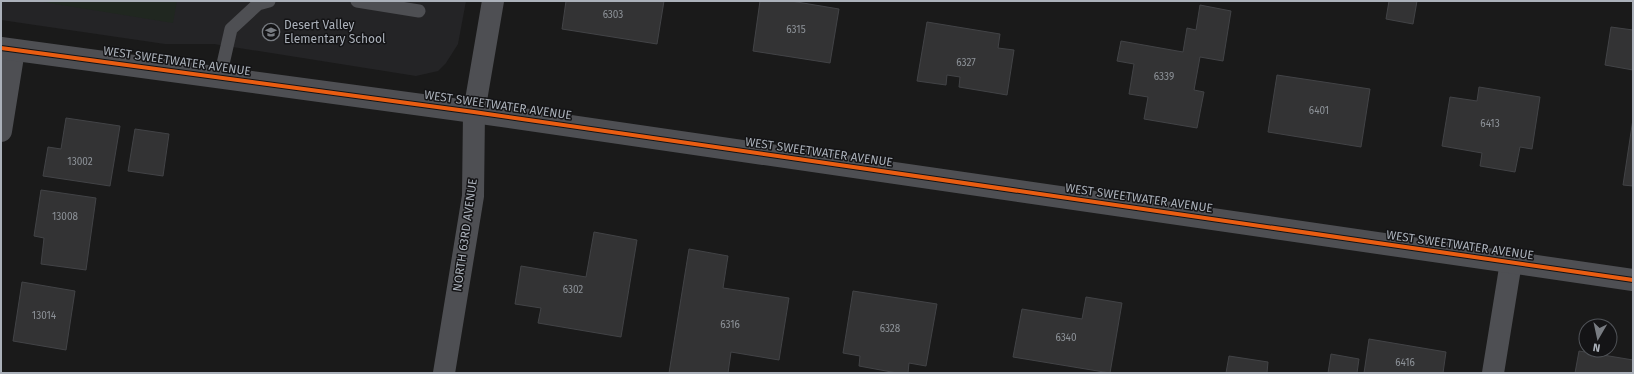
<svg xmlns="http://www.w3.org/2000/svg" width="1634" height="374" font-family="'Fira Sans',sans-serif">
	<rect width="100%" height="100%" fill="#1a1a1a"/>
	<path fill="#242426" d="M 1,1 L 466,1 L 458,44 L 446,63 L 438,71 L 416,76 L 214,44 L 165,44 L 1,20 Z"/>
	<path fill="#202720" d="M 37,1 L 177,1 L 173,23 Z"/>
	<g fill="#333334" stroke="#424346">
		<path d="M 566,1 L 664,1 L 657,44 L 562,29 Z"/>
		<path d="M 760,1 L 791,1 L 839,9 L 830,63 L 753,51 Z"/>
		<path d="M 1389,1 L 1417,1 L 1413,24 L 1386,19 Z"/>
		<path d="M 1200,5 L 1231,11 L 1223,61 L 1200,57 L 1194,90 L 1204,92 L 1197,128 L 1144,119 L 1148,97 L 1129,94 L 1134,64 L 1117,61 L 1121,41 L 1183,52 L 1187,28 L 1196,30 Z"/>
		<path d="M 927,22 L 1000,34 L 998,48 L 1014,50 L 1007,95 L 959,87 L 960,77 L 947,75 L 946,85 L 917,81 Z"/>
		<path d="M 1611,27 L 1633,30 L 1633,70 L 1605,65 Z"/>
		<path d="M 1277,75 L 1370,89 L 1361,147 L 1268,132 Z"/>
		<path d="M 1479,87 L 1540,97 L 1532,149 L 1520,147 L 1515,172 L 1480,166 L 1482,153 L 1442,146 L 1450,97 L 1477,101 Z"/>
		<path d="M 66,118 L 120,126 L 110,186 L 43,176 L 48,147 L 61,149 Z"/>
		<path d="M 1633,119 L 1633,186 L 1623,185 Z"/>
		<path d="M 135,129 L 169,134 L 163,176 L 128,171 Z"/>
		<path d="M 41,190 L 96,198 L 86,270 L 41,264 L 44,238 L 34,236 Z"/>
		<path d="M 594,232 L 637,240 L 621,337 L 538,323 L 541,308 L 515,304 L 521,266 L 586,277 Z"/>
		<path d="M 689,249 L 728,256 L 723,288 L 789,298 L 779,360 L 731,352 L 728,373 L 669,373 Z"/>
		<path d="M 22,282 L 75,291 L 66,350 L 13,341 Z"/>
		<path d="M 853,291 L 937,304 L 926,366 L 909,363 L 908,373 L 897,373 L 859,366 L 860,356 L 843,353 Z"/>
		<path d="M 1086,297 L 1122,303 L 1110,373 L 1013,357 L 1022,309 L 1082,319 Z"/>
		<path d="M 1369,339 L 1446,352 L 1443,373 L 1364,373 Z"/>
		<path d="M 1579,351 L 1633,360 L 1633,373 L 1575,373 Z"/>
		<path d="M 1331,354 L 1359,359 L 1357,373 L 1328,373 Z"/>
		<path d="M 1229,356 L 1268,362 L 1267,373 L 1226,373 Z"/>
	</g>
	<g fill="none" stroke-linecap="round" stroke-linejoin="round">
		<g stroke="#4e4f53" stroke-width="13">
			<path d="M 357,1 L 419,11"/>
			<path d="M 220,77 L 231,29 L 258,4 L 269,1"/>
		</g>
		<g stroke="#4e4f53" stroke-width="22">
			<path d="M 1,131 L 14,50"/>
			<path d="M 1493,373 L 1511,262"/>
		</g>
		<g stroke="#4e4f53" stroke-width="22">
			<path d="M 1,48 L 474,112 L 1633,280"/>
			<path d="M 444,373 L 473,196 L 474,112 L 493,1"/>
		</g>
		<defs>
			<path id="cycleway" d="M 1,48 L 474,112 L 1633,280"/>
		</defs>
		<use href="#cycleway" stroke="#141416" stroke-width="6"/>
		<use href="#cycleway" stroke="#e95d12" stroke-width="4"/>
	</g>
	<defs>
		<symbol id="school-ring" viewBox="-11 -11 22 22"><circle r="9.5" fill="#141416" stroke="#787c82" stroke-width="1.5"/><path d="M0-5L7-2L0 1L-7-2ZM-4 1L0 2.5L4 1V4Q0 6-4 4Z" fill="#787c82"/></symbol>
	</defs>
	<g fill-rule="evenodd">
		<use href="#school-ring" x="261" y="22" width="20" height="20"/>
	</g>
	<g text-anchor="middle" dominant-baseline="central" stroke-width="3" stroke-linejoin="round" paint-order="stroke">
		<g font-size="10" fill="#8d9298">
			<text x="613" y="15">6303</text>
			<text x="796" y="30">6315</text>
			<text x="966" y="63">6327</text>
			<text x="1164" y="77">6339</text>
			<text x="1319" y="111">6401</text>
			<text x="1490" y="124">6413</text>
			<text x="80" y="162">13002</text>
			<text x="65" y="217">13008</text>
			<text x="573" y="290">6302</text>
			<text x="44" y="316">13014</text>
			<text x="730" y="325">6316</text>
			<text x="890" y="329">6328</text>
			<text x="1066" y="338">6340</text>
			<text x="1405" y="363">6416</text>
		</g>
		<g font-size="12" fill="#abb1ba" stroke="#141416" text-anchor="start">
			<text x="284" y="25">Desert Valley<tspan x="284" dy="14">Elementary School</tspan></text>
		</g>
		<g font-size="12" fill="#abb1ba" stroke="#141416">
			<text transform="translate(177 61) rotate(8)">WEST SWEETWATER AVENUE</text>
			<text transform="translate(498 105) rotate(8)">WEST SWEETWATER AVENUE</text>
			<text transform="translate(819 152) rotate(8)">WEST SWEETWATER AVENUE</text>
			<text transform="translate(1139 198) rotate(8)">WEST SWEETWATER AVENUE</text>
			<text transform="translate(465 235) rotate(-82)">NORTH 63RD AVENUE</text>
			<text transform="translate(1460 245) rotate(8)">WEST SWEETWATER AVENUE</text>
		</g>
	</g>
	<rect width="1634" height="374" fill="none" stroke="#abb1ba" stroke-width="4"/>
	<g transform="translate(1598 338) rotate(189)"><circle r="19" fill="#141416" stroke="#505358"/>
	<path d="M0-3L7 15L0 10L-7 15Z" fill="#787c82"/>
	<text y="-6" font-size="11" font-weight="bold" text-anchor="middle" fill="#abb1ba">N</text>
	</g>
</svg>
